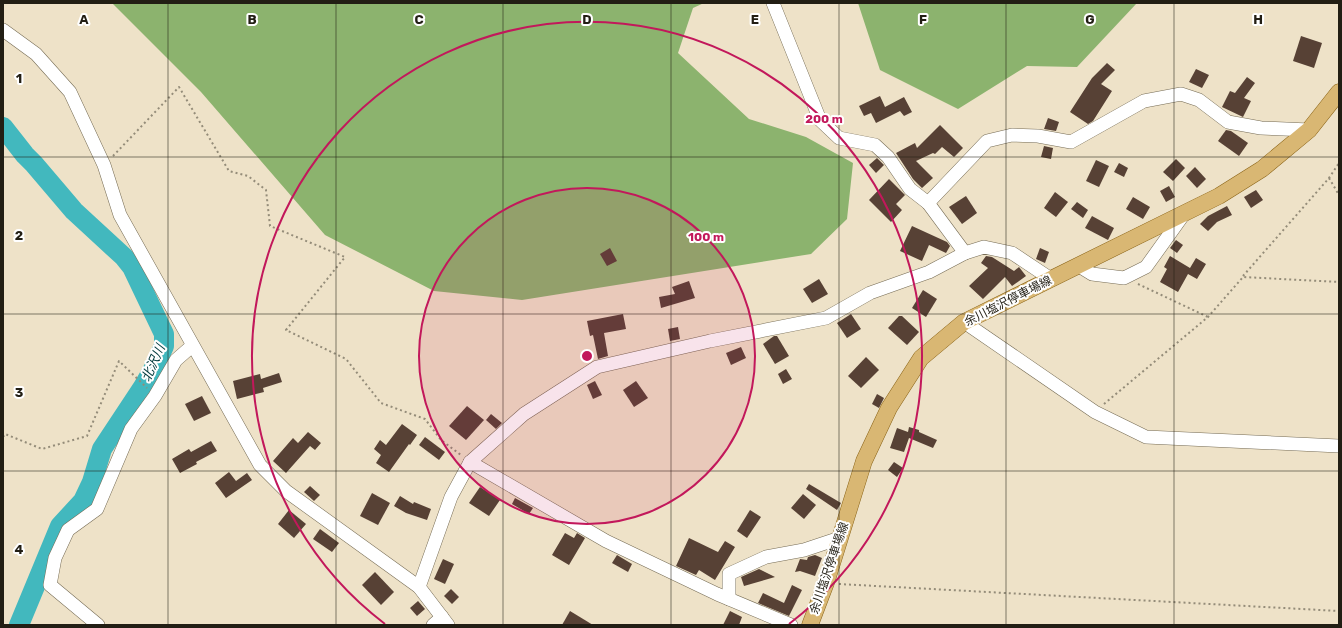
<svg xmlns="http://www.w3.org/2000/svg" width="1342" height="628" font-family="Rubik,'Noto Sans JP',sans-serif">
	<rect width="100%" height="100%" fill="#eee2c8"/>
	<g fill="#8cb36e">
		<path d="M 112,3 L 704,3 L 693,8 L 678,53 L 749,119 L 806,137 L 853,163 L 847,219 L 811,254 L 522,300 L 434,291 L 325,235 L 201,92 Z"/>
		<path d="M 858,3 L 1137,3 L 1077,67 L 1027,66 L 958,109 L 880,70 Z"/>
	</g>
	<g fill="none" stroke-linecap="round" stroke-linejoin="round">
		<path stroke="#42b8be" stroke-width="20" d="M 3,127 L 25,155 L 34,164 L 74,211 L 124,257 L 132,267 L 164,334 L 164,346 L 154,368 L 143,387 L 102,449 L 92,482 L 83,501 L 60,526 L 19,625"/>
	</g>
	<g fill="#574135">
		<path d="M 1301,36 L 1322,43 L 1314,68 L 1293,61 Z"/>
		<path d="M 1107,63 L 1115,70 L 1101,84 L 1112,91 L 1093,121 L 1088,124 L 1070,112 L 1092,78 Z"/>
		<path d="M 1196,69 L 1209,75 L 1202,88 L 1189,82 Z"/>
		<path d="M 1247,77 L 1255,83 L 1244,98 L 1251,101 L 1243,117 L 1222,107 L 1230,91 L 1235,93 Z"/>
		<path d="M 880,96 L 885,107 L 904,97 L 912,112 L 904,116 L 900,111 L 876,123 L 871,113 L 864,116 L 859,106 Z"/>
		<path d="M 1048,118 L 1059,122 L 1056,131 L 1044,129 Z"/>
		<path d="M 940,125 L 963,148 L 954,157 L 942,147 L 935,154 L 933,153 L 916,161 L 933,178 L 922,188 L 913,179 L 896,153 L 915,143 L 917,148 Z"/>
		<path d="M 1226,130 L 1231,131 L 1248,143 L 1239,156 L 1218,141 Z"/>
		<path d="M 1044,146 L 1053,148 L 1051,159 L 1041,157 Z"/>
		<path d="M 877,158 L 884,165 L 876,173 L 869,165 Z"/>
		<path d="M 1176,159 L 1185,168 L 1173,181 L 1163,172 Z"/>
		<path d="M 1096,160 L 1109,166 L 1099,187 L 1086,181 Z"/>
		<path d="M 1119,163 L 1128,168 L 1124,177 L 1114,172 Z"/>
		<path d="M 1195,167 L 1206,179 L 1197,188 L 1186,176 Z"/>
		<path d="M 889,179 L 905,195 L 896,204 L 902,210 L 891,222 L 869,200 Z"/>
		<path d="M 1169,186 L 1175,197 L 1166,202 L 1160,191 Z"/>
		<path d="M 1256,190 L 1263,200 L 1251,208 L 1244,197 Z"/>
		<path d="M 1055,192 L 1068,202 L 1056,217 L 1044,208 Z"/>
		<path d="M 966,196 L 977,213 L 962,224 L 949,207 Z"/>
		<path d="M 1133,197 L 1150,207 L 1143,219 L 1126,209 Z"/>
		<path d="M 1077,202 L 1088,210 L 1083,218 L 1071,209 Z"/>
		<path d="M 1227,206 L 1232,215 L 1217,222 L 1208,231 L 1200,224 L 1208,216 Z"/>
		<path d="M 1092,216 L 1114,228 L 1108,240 L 1085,228 Z"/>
		<path d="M 912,226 L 947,242 L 950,246 L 946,253 L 929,245 L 922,261 L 900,251 Z"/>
		<path d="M 1176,240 L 1183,245 L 1177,253 L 1170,248 Z"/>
		<path d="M 610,248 L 617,261 L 607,266 L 600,254 Z"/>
		<path d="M 1040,248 L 1049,252 L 1045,263 L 1036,259 Z"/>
		<path d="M 986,256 L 992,257 L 1014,271 L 1019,267 L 1026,276 L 1012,286 L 1005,277 L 983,299 L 969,286 L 988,268 L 981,263 Z"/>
		<path d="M 1170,256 L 1190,268 L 1196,258 L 1206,264 L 1197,279 L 1188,274 L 1178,292 L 1160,282 L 1167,269 L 1164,267 Z"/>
		<path d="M 819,279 L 828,294 L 812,303 L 803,289 Z"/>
		<path d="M 689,281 L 695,298 L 661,308 L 659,297 L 675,294 L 672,287 Z"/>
		<path d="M 923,290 L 937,299 L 926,317 L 912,308 Z"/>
		<path d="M 623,314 L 626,329 L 604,333 L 608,356 L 598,359 L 593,335 L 590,336 L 587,321 Z"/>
		<path d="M 851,314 L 861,329 L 847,338 L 837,323 Z"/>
		<path d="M 899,316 L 902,316 L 919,332 L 907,345 L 888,328 Z"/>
		<path d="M 678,327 L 680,339 L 670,341 L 668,329 Z"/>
		<path d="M 774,336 L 777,336 L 789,356 L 775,364 L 763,344 Z"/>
		<path d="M 741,347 L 746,358 L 731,365 L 726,353 Z"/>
		<path d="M 866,357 L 879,370 L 861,388 L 848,376 Z"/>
		<path d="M 786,369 L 792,379 L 783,384 L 778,374 Z"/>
		<path d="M 279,373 L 282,382 L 263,388 L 264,392 L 237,399 L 233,381 L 260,374 L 261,379 Z"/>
		<path d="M 595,381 L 602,395 L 593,399 L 587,385 Z"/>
		<path d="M 636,381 L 648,398 L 634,407 L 623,390 Z"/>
		<path d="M 877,394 L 884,398 L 879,408 L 872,404 Z"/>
		<path d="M 202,396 L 211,413 L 194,421 L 185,404 Z"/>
		<path d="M 467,406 L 484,420 L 466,440 L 449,426 Z"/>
		<path d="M 491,414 L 502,423 L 496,429 L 486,420 Z"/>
		<path d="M 402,424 L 417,435 L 410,445 L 409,444 L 389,472 L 376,463 L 381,455 L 374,449 L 380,440 L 386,445 Z"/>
		<path d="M 909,427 L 919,430 L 919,432 L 937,440 L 933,448 L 909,438 L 904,452 L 890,448 L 897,428 L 908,432 Z"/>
		<path d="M 308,432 L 321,443 L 315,450 L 310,446 L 286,473 L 273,461 L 293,438 L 298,443 Z"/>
		<path d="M 425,437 L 445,452 L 439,460 L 419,445 Z"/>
		<path d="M 211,441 L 217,451 L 196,462 L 197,464 L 180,473 L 172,459 L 189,449 L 191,452 Z"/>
		<path d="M 894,462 L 903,468 L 897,477 L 888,470 Z"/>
		<path d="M 229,472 L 236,481 L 247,473 L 252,480 L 226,498 L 215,483 Z"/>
		<path d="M 809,484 L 841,503 L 837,510 L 806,489 Z"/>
		<path d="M 310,486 L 320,495 L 314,501 L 304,492 Z"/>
		<path d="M 480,487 L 500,500 L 489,516 L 469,503 Z"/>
		<path d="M 372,493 L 390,503 L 378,525 L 360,516 Z"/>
		<path d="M 803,494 L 816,505 L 804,519 L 791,508 Z"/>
		<path d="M 400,496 L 413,504 L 414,502 L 431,509 L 427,520 L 406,513 L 394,506 Z"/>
		<path d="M 515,498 L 533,508 L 529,514 L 512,504 Z"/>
		<path d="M 289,510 L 306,524 L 294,538 L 278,524 Z"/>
		<path d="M 750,510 L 761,517 L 747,538 L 737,531 Z"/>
		<path d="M 320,529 L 339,543 L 332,552 L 313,539 Z"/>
		<path d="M 565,533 L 574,538 L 577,533 L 585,538 L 569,565 L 552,555 Z"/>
		<path d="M 689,538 L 718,552 L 725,541 L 735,547 L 715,580 L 699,570 L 696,575 L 676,566 Z"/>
		<path d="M 617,555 L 632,564 L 628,572 L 612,563 Z"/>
		<path d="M 815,555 L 822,558 L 815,576 L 800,571 L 795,572 L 800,559 L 807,560 L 808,557 Z"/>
		<path d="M 443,559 L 454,564 L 445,584 L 434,579 Z"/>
		<path d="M 759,569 L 775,577 L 744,586 L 741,577 Z"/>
		<path d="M 375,572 L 394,592 L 381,605 L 362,585 Z"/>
		<path d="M 792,585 L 802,590 L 789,616 L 758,603 L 763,593 L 784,603 Z"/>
		<path d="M 451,589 L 459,597 L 452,604 L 444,596 Z"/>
		<path d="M 418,601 L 425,609 L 417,616 L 410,608 Z"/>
		<path d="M 570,611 L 593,625 L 562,625 Z"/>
		<path d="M 730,611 L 742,617 L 739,625 L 723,625 Z"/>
	</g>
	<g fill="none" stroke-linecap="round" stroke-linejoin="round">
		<defs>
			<g id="minor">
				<path d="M 773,3 L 820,120 L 839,138 L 875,145 L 888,157 L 910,189 L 928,203 L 965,253"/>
				<path d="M 3,30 L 36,54 L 70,92 L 104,165 L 120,215 L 260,465 L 286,491 L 419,587 L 448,625"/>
				<path d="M 928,203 L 987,141 L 1012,135 L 1038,136 L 1071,142 L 1144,101 L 1181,94 L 1199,100 L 1228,122 L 1261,128 L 1309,130"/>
				<path d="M 1079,266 L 1092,274 L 1124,278 L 1146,267 L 1184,214"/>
				<path d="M 964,322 L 1095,412 L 1146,437 L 1339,446"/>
				<path d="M 470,462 L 606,541 L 717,594 L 791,625"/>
				<path d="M 419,587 L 451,497 L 470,462 L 524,414 L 597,367 L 710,341 L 826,318 L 870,293 L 929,272 L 965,253 L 984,247 L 1012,253 L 1051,279"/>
				<path d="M 729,599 L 729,574 L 766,557 L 804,550 L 840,538"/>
				<path d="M 98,625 L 50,585 L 55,558 L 68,530 L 97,509 L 131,429 L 155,396 L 176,360 L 192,346"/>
				<path d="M 433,625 L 442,617"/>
			</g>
			<path id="major" d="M 810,625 L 826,583 L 864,461 L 889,408 L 921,358 L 964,322 L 1219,196 L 1262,169 L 1309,130 L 1339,92"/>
		</defs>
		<use href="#minor" stroke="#766c55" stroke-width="14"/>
		<use href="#major" stroke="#896215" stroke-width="17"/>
		<g stroke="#948c79" stroke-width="2" stroke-dasharray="2 3" stroke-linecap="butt">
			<path d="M 113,156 L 179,87 L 229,171 L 248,176 L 266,190 L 270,226 L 345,257 L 286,330 L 346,359 L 381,403 L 425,419 L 441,440 L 461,455"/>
			<path d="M 1329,178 L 1339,195"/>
			<path d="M 1243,276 L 1329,178 L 1339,163"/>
			<path d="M 1138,284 L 1208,317"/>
			<path d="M 1104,404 L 1208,317 L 1243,277 L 1339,282"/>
			<path d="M 3,437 L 5,434 L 42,449 L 87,436 L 119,361 L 147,388"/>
			<path d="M 839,584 L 1339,611"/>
		</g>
		<use href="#minor" stroke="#fff" stroke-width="13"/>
		<use href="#major" stroke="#d9b773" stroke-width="16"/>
	</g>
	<path fill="none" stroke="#221e14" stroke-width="1" stroke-opacity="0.55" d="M 168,3 L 168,625M 336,3 L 336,625M 503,3 L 503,625M 671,3 L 671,625M 839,3 L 839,625M 1006,3 L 1006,625M 1174,3 L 1174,625M 3,157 L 1339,157M 3,314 L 1339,314M 3,471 L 1339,471"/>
	<circle cx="587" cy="356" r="168" fill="#c2185b" fill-opacity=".12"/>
	<g fill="none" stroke="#c2185b" stroke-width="2">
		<circle cx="587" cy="356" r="168"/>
		<path d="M385 624A335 335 0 1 1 789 624"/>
	</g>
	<g text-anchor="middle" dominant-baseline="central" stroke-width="4" stroke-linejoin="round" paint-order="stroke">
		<g font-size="12" fill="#221e14" stroke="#fff">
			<text transform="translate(1008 301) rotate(-27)">余川塩沢停車場線</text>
			<text transform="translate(829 568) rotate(-71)">余川塩沢停車場線</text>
		</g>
		<g font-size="13" font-style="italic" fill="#00393c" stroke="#fff">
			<text transform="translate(153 363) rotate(-66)">北沢川</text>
		</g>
	</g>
	<g font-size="13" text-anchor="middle" font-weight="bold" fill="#221e14" stroke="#fff" stroke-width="4" stroke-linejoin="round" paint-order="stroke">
		<text x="84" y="24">A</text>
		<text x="252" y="24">B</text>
		<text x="419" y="24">C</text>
		<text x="587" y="24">D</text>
		<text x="755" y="24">E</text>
		<text x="923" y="24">F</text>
		<text x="1090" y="24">G</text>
		<text x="1258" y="24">H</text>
		<text x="19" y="83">1</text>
		<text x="19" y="240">2</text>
		<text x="19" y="397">3</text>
		<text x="19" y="554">4</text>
	</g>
	<circle cx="587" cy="356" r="6" fill="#c2185b" stroke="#fff" stroke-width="2"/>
	<g font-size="12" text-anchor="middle" font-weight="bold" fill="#c2185b" stroke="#fff" stroke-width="4" stroke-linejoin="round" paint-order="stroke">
		<text x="824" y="123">200 m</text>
		<text x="706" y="241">100 m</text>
	</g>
	<rect width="1342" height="628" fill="none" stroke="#221e14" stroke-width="8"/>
</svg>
